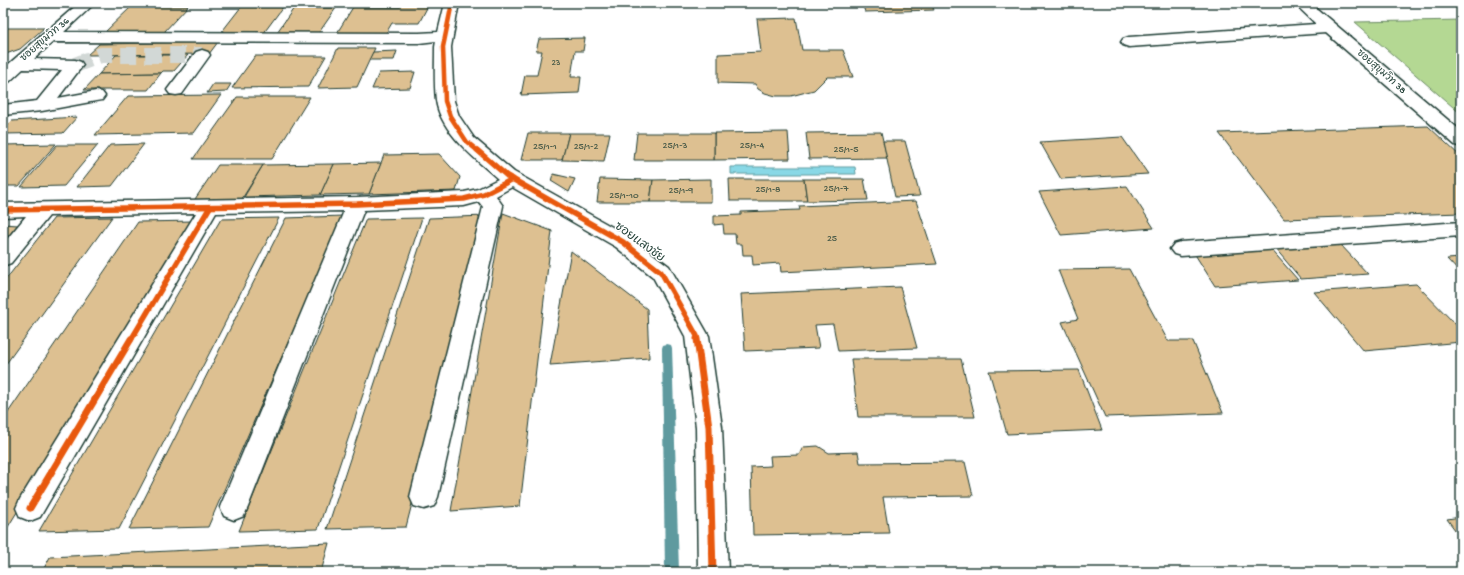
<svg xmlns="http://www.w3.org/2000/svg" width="1464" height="575" font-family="'Gochi Hand','Playpen Sans Thai',sans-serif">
	<rect width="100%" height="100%" fill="#fff"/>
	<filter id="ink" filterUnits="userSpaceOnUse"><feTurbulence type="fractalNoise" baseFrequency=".025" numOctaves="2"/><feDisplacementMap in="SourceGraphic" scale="8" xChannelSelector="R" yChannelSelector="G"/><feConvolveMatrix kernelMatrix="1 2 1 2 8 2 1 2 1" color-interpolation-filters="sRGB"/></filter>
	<g filter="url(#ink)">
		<path fill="#b4d893" stroke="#6a8a64" d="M 1461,20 L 1461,114 L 1355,22 Z"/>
		<path fill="#89d8e6" stroke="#5f9a9f" d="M 731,167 L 855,167 L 856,174 L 731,174 Z"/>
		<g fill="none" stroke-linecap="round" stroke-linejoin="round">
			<path fill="#5f9a9f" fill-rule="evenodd" d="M 667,344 L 671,345 L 672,348 L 679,572 L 665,572 L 662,348 L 663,345 Z"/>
		</g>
		<g fill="#ddc091" stroke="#1f3d34">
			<path d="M 862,3 L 931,3 L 934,10 L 865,12 Z"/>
			<path d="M 402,4 L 429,4 L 419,23 L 392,23 L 386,33 L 337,33 L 353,7 L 400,7 Z"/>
			<path d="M 132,6 L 188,6 L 164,32 L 105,32 Z"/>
			<path d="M 241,7 L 283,7 L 263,34 L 220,34 Z"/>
			<path d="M 294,8 L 336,8 L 318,34 L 275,35 Z"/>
			<path d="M 796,18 L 802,50 L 843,50 L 853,77 L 827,77 L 814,90 L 791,96 L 776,96 L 765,93 L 758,89 L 755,84 L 718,83 L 718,54 L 761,52 L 757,19 Z"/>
			<path d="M 3,28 L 44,28 L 20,49 L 3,55 Z"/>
			<path d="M 585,38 L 583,51 L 575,51 L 571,77 L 581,77 L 579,93 L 521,95 L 525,75 L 537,75 L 542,51 L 536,51 L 539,39 Z"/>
			<path d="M 218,42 L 209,54 L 87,55 L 99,44 Z"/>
			<path d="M 338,48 L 375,48 L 357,87 L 318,88 Z"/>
			<path d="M 397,51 L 394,60 L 369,60 L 373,52 Z"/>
			<path d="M 116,55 L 188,55 L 174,71 L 163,71 L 161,73 L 99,74 Z"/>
			<path d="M 255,56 L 326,56 L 308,87 L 232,88 Z"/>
			<path d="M 415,72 L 410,88 L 372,89 L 379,73 Z"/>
			<path d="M 161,73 L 148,90 L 84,90 L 99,74 Z"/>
			<path d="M 213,84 L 231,84 L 226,92 L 207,93 Z"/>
			<path d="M 221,95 L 194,133 L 95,135 L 128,96 Z"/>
			<path d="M 237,97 L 310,97 L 272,159 L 193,159 Z"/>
			<path d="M 77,117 L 63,133 L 3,134 L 3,130 L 12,121 Z"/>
			<path d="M 1428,126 L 1461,157 L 1461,213 L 1284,219 L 1219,133 Z"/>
			<path d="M 788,132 L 790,159 L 714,160 L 714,133 Z"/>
			<path d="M 881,132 L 887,158 L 809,159 L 806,133 Z"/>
			<path d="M 528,133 L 569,133 L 562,160 L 521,160 Z"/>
			<path d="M 569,133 L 610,133 L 604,161 L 562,160 Z"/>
			<path d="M 637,133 L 714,133 L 714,160 L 634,160 Z"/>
			<path d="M 1122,137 L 1148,174 L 1061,179 L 1040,142 Z"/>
			<path d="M 883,141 L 905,141 L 920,196 L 895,197 Z"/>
			<path d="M 56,144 L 19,186 L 3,186 L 3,145 Z"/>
			<path d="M 144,144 L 112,186 L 77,187 L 110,145 Z"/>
			<path d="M 57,145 L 98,145 L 64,186 L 21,187 Z"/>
			<path d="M 439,154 L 460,177 L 456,191 L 369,194 L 384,155 Z"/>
			<path d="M 381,163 L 369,194 L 320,195 L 334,164 Z"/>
			<path d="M 334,164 L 320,195 L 244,197 L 263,165 Z"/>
			<path d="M 218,165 L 263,165 L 240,202 L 193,202 Z"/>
			<path d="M 553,174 L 575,179 L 569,192 L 551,181 Z"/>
			<path d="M 600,179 L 653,180 L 650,202 L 597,202 Z"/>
			<path d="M 711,179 L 711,202 L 650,202 L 653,180 Z"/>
			<path d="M 729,179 L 804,179 L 807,201 L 730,201 Z"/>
			<path d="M 804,179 L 864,179 L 868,200 L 807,201 Z"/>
			<path d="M 1127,186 L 1154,228 L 1061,235 L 1039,192 Z"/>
			<path d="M 916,201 L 937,264 L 781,272 L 780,263 L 753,265 L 752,255 L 743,255 L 742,244 L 736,244 L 735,234 L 724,234 L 723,224 L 714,225 L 714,216 L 741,215 L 741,212 L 800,210 L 799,206 Z"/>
			<path d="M 503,213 L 552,231 L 520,506 L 451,511 Z"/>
			<path d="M 343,216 L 208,527 L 129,529 L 286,218 Z"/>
			<path d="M 486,216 L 406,527 L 327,529 L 429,218 Z"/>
			<path d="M 112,217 L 3,368 L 3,283 L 54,218 Z"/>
			<path d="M 279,218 L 119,529 L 39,531 L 221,219 Z"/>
			<path d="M 422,218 L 318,529 L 239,531 L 366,219 Z"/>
			<path d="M 195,221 L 3,535 L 3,420 L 138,222 Z"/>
			<path d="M 3,224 L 18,225 L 3,242 Z"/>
			<path d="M 1340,244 L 1368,274 L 1301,279 L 1275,248 Z"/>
			<path d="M 1270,248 L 1298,280 L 1215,286 L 1194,253 Z"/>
			<path d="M 571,251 L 647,309 L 649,358 L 550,365 Z"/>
			<path d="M 1461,258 L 1461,274 L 1447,259 Z"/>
			<path d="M 1129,269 L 1168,341 L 1193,341 L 1223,413 L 1105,417 L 1062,322 L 1078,319 L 1058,270 Z"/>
			<path d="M 1416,284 L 1461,330 L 1461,342 L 1364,351 L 1314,292 Z"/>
			<path d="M 900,287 L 917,348 L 838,351 L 833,324 L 815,325 L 819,348 L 745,351 L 741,294 Z"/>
			<path d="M 851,359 L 961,359 L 975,417 L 858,417 Z"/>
			<path d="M 1079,370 L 1102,430 L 1007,434 L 989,371 Z"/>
			<path d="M 818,446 L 829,453 L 858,452 L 860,463 L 965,462 L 973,496 L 883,497 L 889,533 L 753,535 L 751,467 L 771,466 L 770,456 L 799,455 L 803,447 Z"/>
			<path d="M 1461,517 L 1461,538 L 1447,519 Z"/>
			<path d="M 329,543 L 321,572 L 42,572 L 50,557 Z"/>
		</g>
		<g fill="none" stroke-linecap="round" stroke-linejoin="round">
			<path stroke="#d2d8d6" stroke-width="16" stroke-dasharray="16 8" stroke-linecap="butt" d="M 75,65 L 101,55 L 202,55"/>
			<defs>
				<g id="minor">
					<path d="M 79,3 L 95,3 L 64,32 L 419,33 L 438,32 L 445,3 L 459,3 L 451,47 L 454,101 L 459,116 L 474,138 L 514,172 L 630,237 L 669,266 L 709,336 L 722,427 L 728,572 L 698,572 L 696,427 L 685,336 L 653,277 L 616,247 L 512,187 L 496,196 L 503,206 L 438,497 L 434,506 L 424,509 L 414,506 L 410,497 L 483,207 L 479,202 L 464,206 L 364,210 L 248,507 L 244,516 L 234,520 L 224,516 L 220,507 L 344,211 L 216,213 L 40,517 L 30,521 L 20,517 L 16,508 L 20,499 L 196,213 L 49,216 L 11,263 L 3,266 L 3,244 L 26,216 L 3,217 L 3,203 L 357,197 L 464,192 L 478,189 L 498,179 C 476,159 440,132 436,100 C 434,83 435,64 435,47 L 436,41 L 419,43 L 53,42 L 34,59 L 75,60 L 81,62 L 83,65 L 58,98 L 96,91 L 102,92 L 105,96 L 102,100 L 96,101 L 42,111 L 3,115 L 3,105 L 37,101 L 62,70 L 23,69 L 9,82 L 3,83 L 3,69 Z"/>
					<path d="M 1294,3 L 1310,3 L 1461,131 L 1461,147 L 1455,145 L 1326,33 L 1129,47 L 1123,45 L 1121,42 L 1123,39 L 1129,37 L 1316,24 Z"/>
					<path d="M 202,50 L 208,52 L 210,55 L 182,94 L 176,95 L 170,94 L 167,90 L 170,86 L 196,52 Z"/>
					<path d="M 1461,222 L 1461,236 L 1181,256 L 1174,254 L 1170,249 L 1174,244 L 1181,242 Z"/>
				</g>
			</defs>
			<use href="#minor" stroke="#1f3d34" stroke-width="3"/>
			<use href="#minor" fill="#fff" fill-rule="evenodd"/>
			<defs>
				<path id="cycleway-far2" d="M 452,3 L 443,47 L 445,101 L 450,116 L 467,142 L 478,151"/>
				<g id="cycleway-far1">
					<path d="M 477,150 L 507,176 L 623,242 L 661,272 L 697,336 L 697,340"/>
					<path d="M 3,210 L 357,204 L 464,199 L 484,194 L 513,179"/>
					<path d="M 131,340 L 210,207"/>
				</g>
				<g id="cycleway">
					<path d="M 697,339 L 709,427 L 713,572"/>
					<path d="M 30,508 L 131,339"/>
				</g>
			</defs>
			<use href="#cycleway-far2" stroke="#fff" stroke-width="6"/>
			<use href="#cycleway-far1" stroke="#fff" stroke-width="8"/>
			<use href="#cycleway" stroke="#fff" stroke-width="10"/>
			<use href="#cycleway-far2" stroke="#e8590c" stroke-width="4.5"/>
			<use href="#cycleway-far1" stroke="#e8590c" stroke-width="5.5"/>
			<use href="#cycleway" stroke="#e8590c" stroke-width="7"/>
		</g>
	</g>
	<g text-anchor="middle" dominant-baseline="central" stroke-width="3" stroke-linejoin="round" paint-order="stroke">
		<g font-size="9" fill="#4e5e4b">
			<text x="556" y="63">23</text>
		</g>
		<g font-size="10" fill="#1f3d34" stroke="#fff">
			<text transform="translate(45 40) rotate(-41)">ซอยสุขุมวิท 36</text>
			<text transform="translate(1381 72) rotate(41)">ซอยสุขุมวิท 38</text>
		</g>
		<g font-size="10" fill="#4e5e4b">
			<text x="675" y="146">25/1-3</text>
			<text x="752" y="146">25/1-4</text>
			<text x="545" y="147">25/1-1</text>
			<text x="586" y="147">25/1-2</text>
			<text x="846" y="150">25/1-5</text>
			<text x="836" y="189">25/1-7</text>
			<text x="768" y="190">25/1-8</text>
			<text x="681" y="191">25/1-9</text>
			<text x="624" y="196">25/1-10</text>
			<text x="832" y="239">25</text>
		</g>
		<g font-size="12" fill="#1f3d34" stroke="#fff">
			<text transform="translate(639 243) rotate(36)">ซอยแสงชัย</text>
		</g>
	</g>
	<rect width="1464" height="575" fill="none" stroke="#fff" stroke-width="16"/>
	<rect x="8" y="8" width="1448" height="559" fill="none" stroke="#1f3d34" stroke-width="1.5" filter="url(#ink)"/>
</svg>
